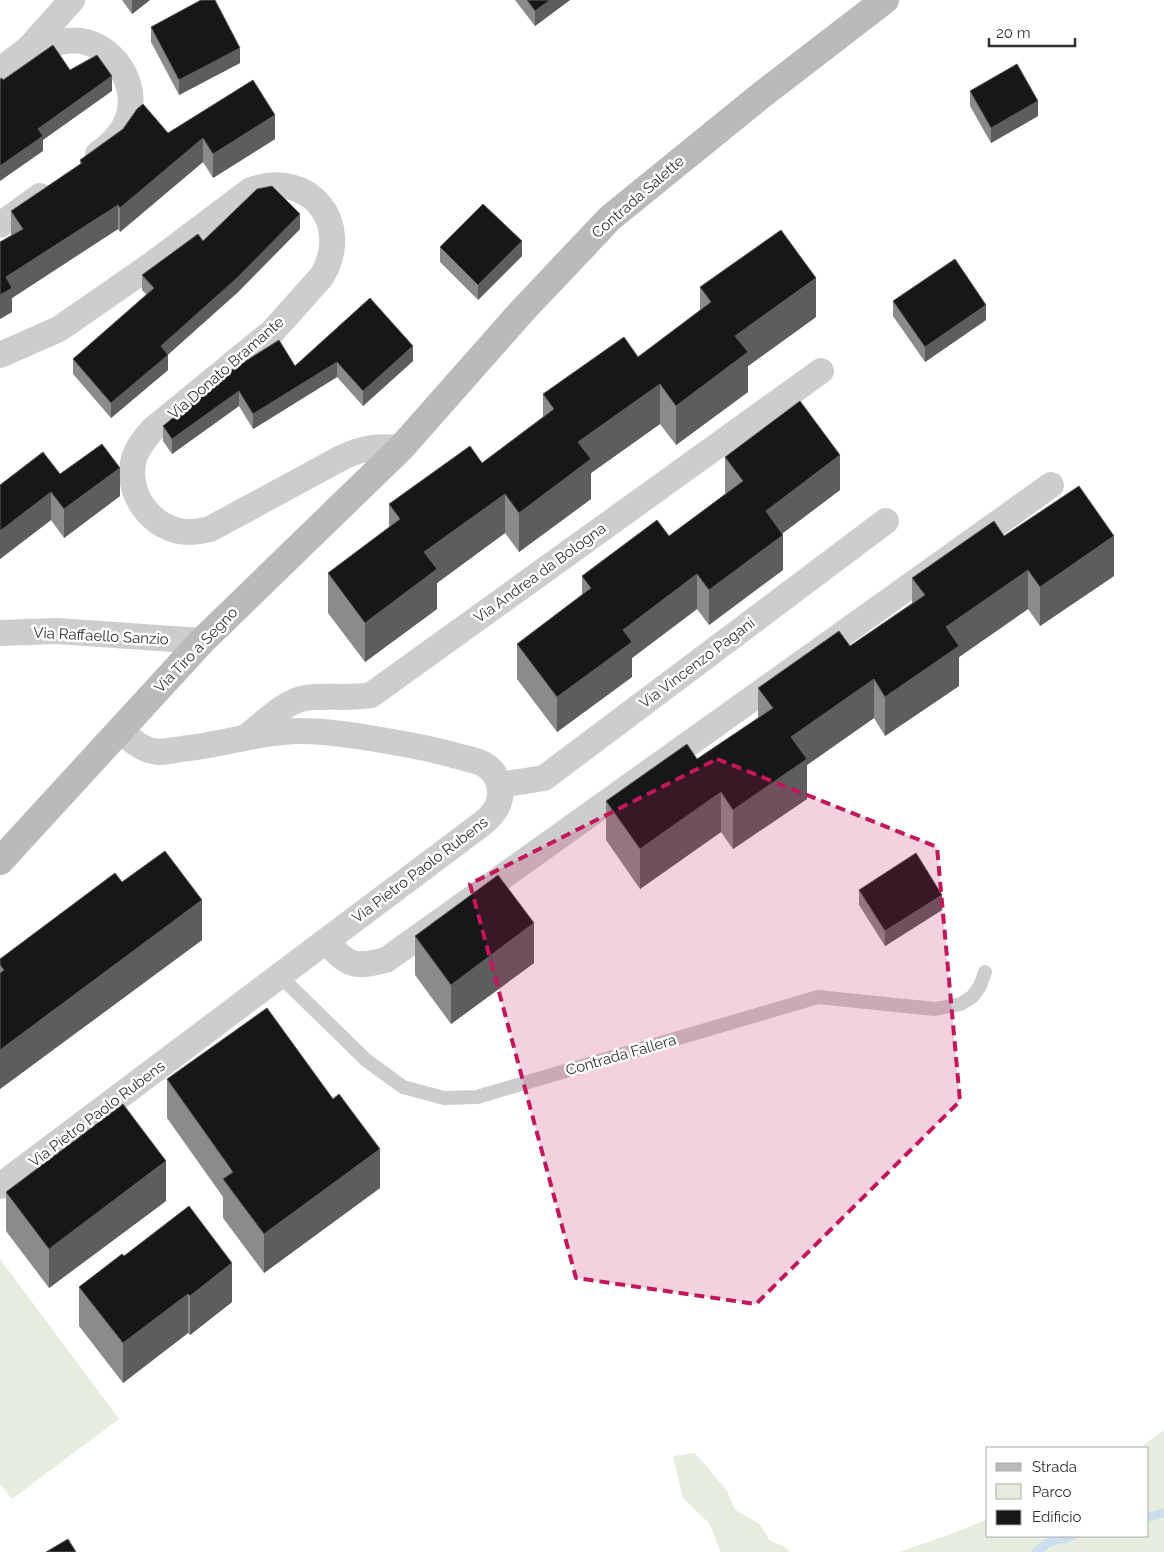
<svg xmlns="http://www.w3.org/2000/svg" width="1164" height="1552" font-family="Raleway,sans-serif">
	<rect width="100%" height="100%" fill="#fff"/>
	<g fill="#e6edde">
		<path d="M 0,1259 L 119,1419 L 12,1499 L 1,1485 L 0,1486 Z"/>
		<path d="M 1164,1430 L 1164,1552 L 899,1552 L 948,1535 L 988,1519 L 988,1536 L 1148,1536 L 1148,1448 L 1140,1448 Z"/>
		<path d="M 695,1453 L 727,1491 L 735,1510 L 760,1524 L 769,1540 L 785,1547 L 790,1552 L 721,1552 L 709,1523 L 683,1498 L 673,1456 Z"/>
	</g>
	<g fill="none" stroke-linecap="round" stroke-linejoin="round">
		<g stroke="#cadeed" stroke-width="9">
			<path d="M 1148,1517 L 1164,1513"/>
			<path d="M 1036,1552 L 1049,1542 L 1073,1536"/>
		</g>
		<path stroke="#cdcdcd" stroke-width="14" d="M 280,976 L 366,1060 L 403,1087 L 444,1098 L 477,1097 L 818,997 L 935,1009 L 961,1004 L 973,996 L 980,986 L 985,972"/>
		<g stroke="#cdcdcd" stroke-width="26">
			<path d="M 28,49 C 46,47 63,38 81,41 C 119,47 143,93 124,127 C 118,138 109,146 98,154"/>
			<path d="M 0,70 L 28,49 L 72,0"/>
			<path d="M 0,225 L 40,196"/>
			<path d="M 0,355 L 59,329 L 154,263 L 251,190 C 309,169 353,223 322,276 L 273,331 L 152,430 C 146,437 140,444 136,453 C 121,489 151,533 191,532 C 197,532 204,530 210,529 L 343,457 C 365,447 377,446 401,448"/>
			<path d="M 0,633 L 57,631 L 202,641"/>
			<path d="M 246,737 C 262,725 285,701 305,698 C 327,695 349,699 371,695 L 821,371"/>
			<path d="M 500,785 L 544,778 L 886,521"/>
			<path d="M 326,941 C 348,966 354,968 386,960 L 1051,485"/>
			<path d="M 0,1186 L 483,823 C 498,811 506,795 496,777 C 493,770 486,765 479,762 C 470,759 460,757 450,754 C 420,746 389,741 357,736 C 333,733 307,729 282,732 C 248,735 215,746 181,749 C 174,750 166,752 159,752 C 142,751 132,740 120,731"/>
		</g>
		<path stroke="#bababa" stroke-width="28" d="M 0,861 L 202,641 L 401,448 L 523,310 L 610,218 L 759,97 L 885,0"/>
	</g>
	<g fill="#8b8b8b">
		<path d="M 122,0 L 150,0 L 132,14 Z"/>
		<path d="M 515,0 L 570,0 L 535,26 Z"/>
		<path d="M 151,27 L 240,63 L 179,95 L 151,42 Z"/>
		<path d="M 970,91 L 1038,116 L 991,143 L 970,106 Z"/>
		<path d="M 168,133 L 275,139 L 213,178 L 203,162 L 120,232 L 118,229 L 12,298 L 12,312 L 0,319 L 0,242 L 11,235 L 11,211 L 80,164 L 80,160 Z"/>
		<path d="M 300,229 L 237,293 L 168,354 L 168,370 L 111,418 L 73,374 L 73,359 L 147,295 L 142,290 L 142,275 L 203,241 Z"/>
		<path d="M 440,247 L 522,256 L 478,300 L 440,262 Z"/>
		<path d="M 700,287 L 816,317 L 748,366 L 748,392 L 676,445 L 660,424 L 591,473 L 591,499 L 519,552 L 505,533 L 437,583 L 437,609 L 365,662 L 328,613 L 328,573 L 389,528 L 389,504 L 482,463 L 543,417 L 543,394 L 638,357 L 700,311 Z"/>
		<path d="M 370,298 L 413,361 L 363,406 L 337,377 L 253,429 L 239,406 L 172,454 L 163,441 L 163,426 L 295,366 Z"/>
		<path d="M 893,301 L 986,320 L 925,362 L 893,316 Z"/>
		<path d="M 725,457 L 840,490 L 782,533 L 783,570 L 709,625 L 697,609 L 632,658 L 632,677 L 557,732 L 517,679 L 517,644 L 582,595 L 582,576 L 669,536 L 726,494 L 725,492 Z"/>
		<path d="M 60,474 L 120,496 L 64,538 L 51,520 L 0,559 L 0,485 Z"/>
		<path d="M 1004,536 L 1114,576 L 1040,626 L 1028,609 L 959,657 L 959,686 L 885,736 L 874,718 L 807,765 L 807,799 L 733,849 L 721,832 L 640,889 L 606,840 L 606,801 L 697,759 L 758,718 L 758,688 L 850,646 L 912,603 L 912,578 Z"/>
		<path d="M 122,882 L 202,940 L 0,1089 L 0,959 Z"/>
		<path d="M 859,890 L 942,910 L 885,946 L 859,905 Z"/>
		<path d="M 415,936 L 534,963 L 451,1024 L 415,975 Z"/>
		<path d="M 167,1079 L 380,1188 L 264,1273 L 223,1218 L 223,1197 L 167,1118 Z"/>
		<path d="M 6,1192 L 166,1201 L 49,1288 L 6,1231 Z"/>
		<path d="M 124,1256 L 232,1302 L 190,1335 L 188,1333 L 123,1383 L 79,1326 L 79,1287 Z"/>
	</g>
	<g fill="#5d5d5d">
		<path d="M 132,0 L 150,0 L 132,14 Z"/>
		<path d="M 550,0 L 570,0 L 535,26 L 535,11 Z"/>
		<path d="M 240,48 L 240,63 L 179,95 L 179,80 Z"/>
		<path d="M 112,76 L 112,91 L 43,140 L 43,151 L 0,181 L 0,166 L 38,129 Z"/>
		<path d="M 1038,101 L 1038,116 L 991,143 L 991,128 Z"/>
		<path d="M 275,115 L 275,139 L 213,178 L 213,154 Z"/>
		<path d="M 203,138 L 203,162 L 120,232 L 120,208 Z"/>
		<path d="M 118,205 L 118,229 L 12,298 L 12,312 L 0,319 L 0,295 L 6,277 Z"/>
		<path d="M 300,214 L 300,229 L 237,293 L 161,361 L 161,346 Z"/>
		<path d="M 522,241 L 522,256 L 478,300 L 478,285 Z"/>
		<path d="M 816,278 L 816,317 L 748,366 L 748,392 L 676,445 L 676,406 L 735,336 Z"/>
		<path d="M 986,305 L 986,320 L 925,362 L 925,347 Z"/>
		<path d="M 413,346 L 413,361 L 363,406 L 363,391 Z"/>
		<path d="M 168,355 L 168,370 L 111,418 L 111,403 Z"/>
		<path d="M 337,362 L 337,377 L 253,429 L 253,414 Z"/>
		<path d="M 660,384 L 660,424 L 591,473 L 591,499 L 519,552 L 519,513 L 578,442 Z"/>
		<path d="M 239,391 L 239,406 L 172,454 L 172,439 Z"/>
		<path d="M 840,455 L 840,490 L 766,546 L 766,511 Z"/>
		<path d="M 120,468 L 120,496 L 64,538 L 64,509 Z"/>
		<path d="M 51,492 L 51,520 L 0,559 L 0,531 Z"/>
		<path d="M 505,494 L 505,533 L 437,583 L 437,609 L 365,662 L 365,623 L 424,552 Z"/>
		<path d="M 783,535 L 783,570 L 709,625 L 709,590 Z"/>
		<path d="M 1114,536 L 1114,576 L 1040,626 L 1040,587 Z"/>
		<path d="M 1028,570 L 1028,609 L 959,657 L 959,686 L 885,736 L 885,697 L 946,627 Z"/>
		<path d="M 697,574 L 697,609 L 632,658 L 632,677 L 557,732 L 557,697 L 623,630 Z"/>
		<path d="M 874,679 L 874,718 L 807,765 L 807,799 L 733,849 L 733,810 L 791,737 Z"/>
		<path d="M 721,792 L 721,832 L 640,889 L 640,849 Z"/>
		<path d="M 942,895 L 942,910 L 885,946 L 885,931 Z"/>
		<path d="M 202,900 L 202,940 L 0,1089 L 0,1050 Z"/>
		<path d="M 534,923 L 534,963 L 451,1024 L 451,985 Z"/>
		<path d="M 380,1149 L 380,1188 L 264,1273 L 264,1234 Z"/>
		<path d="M 166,1161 L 166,1201 L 49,1288 L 49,1249 Z"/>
		<path d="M 232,1263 L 232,1302 L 190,1335 L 190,1296 Z"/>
		<path d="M 188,1294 L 188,1333 L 123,1383 L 123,1343 Z"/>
	</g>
	<g fill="#171717" stroke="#5d5d5d">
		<path d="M 201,0 L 215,0 L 240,48 L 179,80 L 151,27 Z"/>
		<path d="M 527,0 L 550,0 L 535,11 Z"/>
		<path d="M 53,45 L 70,70 L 97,55 L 112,76 L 38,129 L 43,136 L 0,166 L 0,79 L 2,78 L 3,80 Z"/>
		<path d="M 1017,64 L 1038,101 L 991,128 L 970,91 Z"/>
		<path d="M 253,80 L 275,115 L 213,154 L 203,138 L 120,208 L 118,205 L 6,277 L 12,288 L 0,295 L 0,242 L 23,229 L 11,211 L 82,163 L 80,160 L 123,129 L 137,109 L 143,104 L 168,133 Z"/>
		<path d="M 272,186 L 300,214 L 237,278 L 161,346 L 168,355 L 111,403 L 73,359 L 154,288 L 142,275 L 198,234 L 203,241 L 257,189 Z"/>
		<path d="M 483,204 L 522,241 L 478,285 L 440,247 Z"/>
		<path d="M 781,230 L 816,278 L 735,336 L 748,352 L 676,406 L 660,384 L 578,442 L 591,459 L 519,513 L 505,494 L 424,552 L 437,569 L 365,623 L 328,573 L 400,519 L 389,504 L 470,446 L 482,463 L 554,409 L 543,394 L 624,337 L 638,357 L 711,302 L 700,287 Z"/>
		<path d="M 955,259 L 986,305 L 925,347 L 893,301 Z"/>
		<path d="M 370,298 L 413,346 L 363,391 L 337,362 L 253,414 L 239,391 L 172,439 L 163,426 L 228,372 L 279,340 L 295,366 Z"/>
		<path d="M 800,401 L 840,455 L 766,511 L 783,535 L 709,590 L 697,574 L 623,630 L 632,642 L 557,697 L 517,644 L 591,588 L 582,576 L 657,520 L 669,536 L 743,481 L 725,457 Z"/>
		<path d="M 102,444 L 120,468 L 64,509 L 51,492 L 0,531 L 0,485 L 43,452 L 60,474 Z"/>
		<path d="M 1079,486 L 1114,536 L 1040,587 L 1028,570 L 946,627 L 959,646 L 885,697 L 874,679 L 791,737 L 807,759 L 733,810 L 721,792 L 640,849 L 606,801 L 687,744 L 697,759 L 773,708 L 758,688 L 839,631 L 850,646 L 925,595 L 912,578 L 994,521 L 1004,536 Z"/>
		<path d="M 165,851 L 202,900 L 0,1050 L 0,973 L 4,970 L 0,965 L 0,959 L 115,873 L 122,882 Z"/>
		<path d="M 916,853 L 942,895 L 885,931 L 859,890 Z"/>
		<path d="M 498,875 L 534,923 L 451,985 L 415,936 Z"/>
		<path d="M 267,1008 L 333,1099 L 339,1094 L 380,1149 L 264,1234 L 223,1179 L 233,1172 L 167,1079 Z"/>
		<path d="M 123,1104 L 166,1161 L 49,1249 L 6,1192 Z"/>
		<path d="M 189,1206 L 232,1263 L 190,1296 L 188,1294 L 123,1343 L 79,1287 L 122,1254 L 124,1256 Z"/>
		<path d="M 68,1539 L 76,1552 L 46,1552 Z"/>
	</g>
	<path fill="#c2185b" fill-opacity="0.2" stroke="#c2185b" stroke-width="4" stroke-dasharray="10 6" stroke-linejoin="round" d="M 717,759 L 937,847 L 960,1101 L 756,1304 L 576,1278 L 470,884 Z"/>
	<g text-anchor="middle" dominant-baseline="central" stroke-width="5" stroke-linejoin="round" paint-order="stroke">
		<g font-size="15" fill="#303030" stroke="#fff">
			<text transform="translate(638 197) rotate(-41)">Contrada Salette</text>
			<text transform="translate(226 368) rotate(-41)">Via Donato Bramante</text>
			<text transform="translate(540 573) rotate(-36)">Via Andrea da Bologna</text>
			<text transform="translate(101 636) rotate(3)">Via Raffaello Sanzio</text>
			<text transform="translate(196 650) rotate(-46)">Via Tiro a Segno</text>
			<text transform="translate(697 663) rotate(-37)">Via Vincenzo Pagani</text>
			<text transform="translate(420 870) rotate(-37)">Via Pietro Paolo Rubens</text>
			<text transform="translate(621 1055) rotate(-16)">Contrada Fallera</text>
			<text transform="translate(97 1114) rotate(-37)">Via Pietro Paolo Rubens</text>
		</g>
	</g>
	<rect x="986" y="1447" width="162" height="90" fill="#ffffff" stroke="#acacac"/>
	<rect x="996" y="1463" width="25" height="8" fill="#bababa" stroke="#acacac"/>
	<text x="1032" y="1472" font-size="15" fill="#303030">Strada</text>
	<rect x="996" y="1484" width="25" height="15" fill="#e6edde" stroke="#acacac"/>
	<text x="1032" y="1497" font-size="15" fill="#303030">Parco</text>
	<rect x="996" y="1510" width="25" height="15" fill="#171717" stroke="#acacac"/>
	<text x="1032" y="1522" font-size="15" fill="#303030">Edificio</text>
	<path d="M989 38v8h86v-8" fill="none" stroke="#303030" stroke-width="2.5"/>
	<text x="996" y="38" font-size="15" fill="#303030" stroke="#ffffff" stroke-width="4" paint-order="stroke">20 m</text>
</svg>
